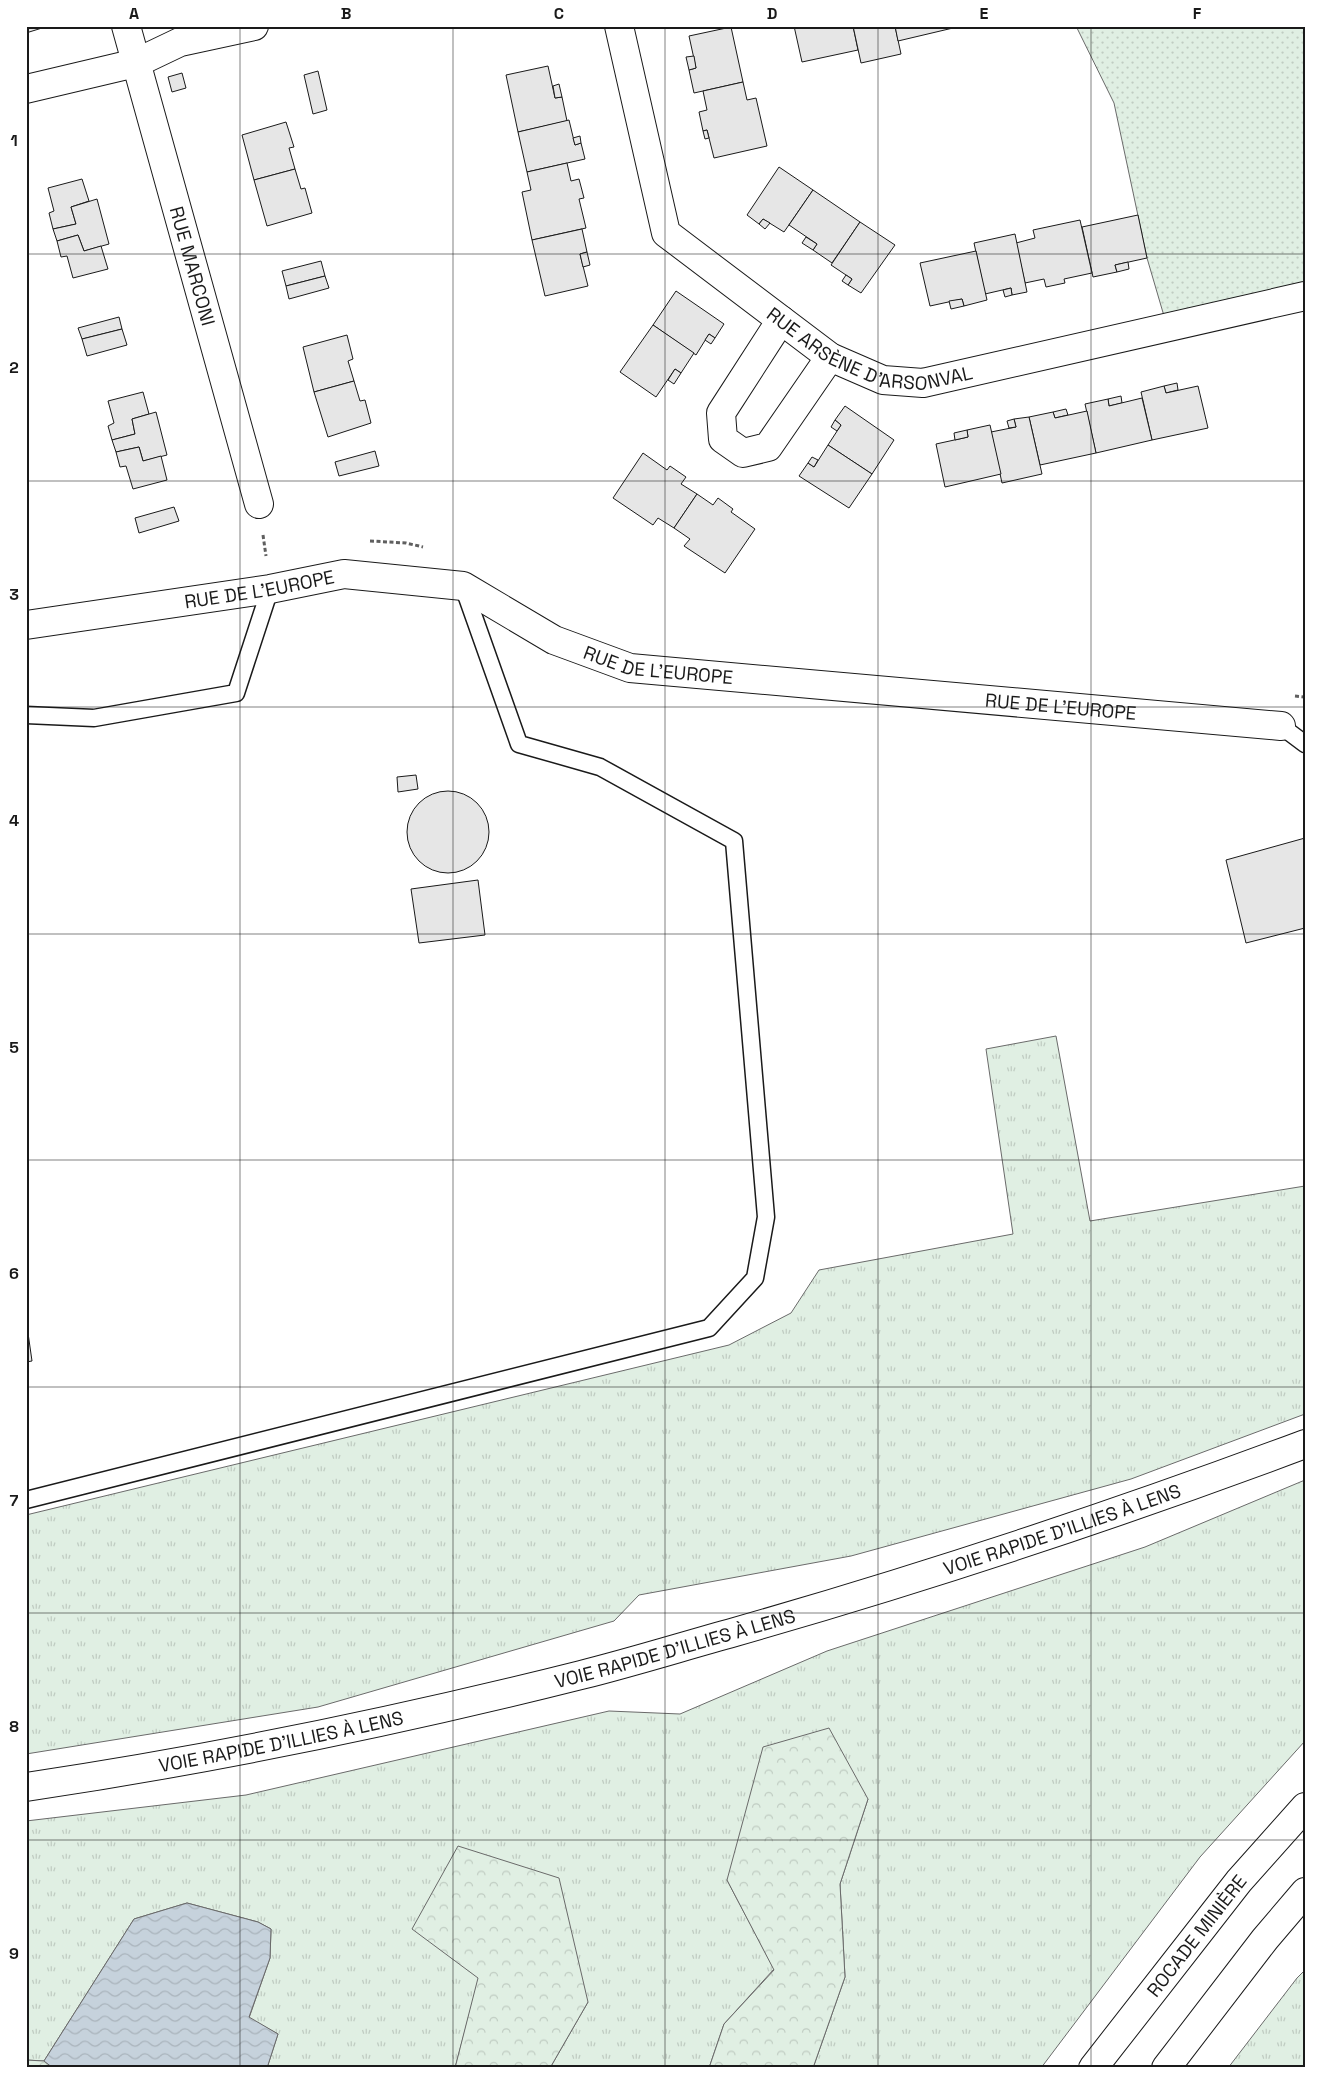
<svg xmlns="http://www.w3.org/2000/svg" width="1331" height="2094" font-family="'Space Grotesk',sans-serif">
	<defs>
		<pattern id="grass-tufts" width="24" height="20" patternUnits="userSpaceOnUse" patternTransform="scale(1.25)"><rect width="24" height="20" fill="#e0efe3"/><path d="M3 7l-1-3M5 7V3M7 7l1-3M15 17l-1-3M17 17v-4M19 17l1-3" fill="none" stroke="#c0ccc2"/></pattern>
		<pattern id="forest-crowns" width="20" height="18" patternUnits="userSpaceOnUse" patternTransform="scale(1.25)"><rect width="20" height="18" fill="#e0efe3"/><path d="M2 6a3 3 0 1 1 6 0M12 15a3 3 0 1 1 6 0" fill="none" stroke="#c0ccc2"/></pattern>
		<pattern id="park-dots" width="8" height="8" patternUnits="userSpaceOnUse" patternTransform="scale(1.25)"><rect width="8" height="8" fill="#e0efe3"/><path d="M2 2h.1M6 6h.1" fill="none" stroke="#c0ccc2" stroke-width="1.8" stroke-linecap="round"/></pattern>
		<pattern id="water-waves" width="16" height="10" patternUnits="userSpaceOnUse" patternTransform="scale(1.25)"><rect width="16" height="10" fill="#c6d2dc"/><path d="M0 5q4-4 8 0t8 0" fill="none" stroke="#aab4bc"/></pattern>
	</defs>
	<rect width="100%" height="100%" fill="#fff"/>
	<g fill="url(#grass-tufts)" stroke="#6a6a6a">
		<path d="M 1056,1036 L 1090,1221 L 1305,1186 L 1305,1414 L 1131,1479 L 851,1556 L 639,1595 L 614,1621 L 318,1707 L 26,1754 L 26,1515 L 729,1345 L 791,1313 L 819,1270 L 1013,1234 L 986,1049 Z"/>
		<path d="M 1305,1480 L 1305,1741 L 1200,1857 L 1041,2068 L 813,2068 L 845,1977 L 840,1884 L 868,1799 L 727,1880 L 774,1969 L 724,2024 L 709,2068 L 550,2068 L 588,2002 L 479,1978 L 455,2068 L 267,2068 L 278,2034 L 249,2018 L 270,1958 L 271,1929 L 258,1922 L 187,1903 L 134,1919 L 44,2061 L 26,2060 L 26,1821 L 246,1795 L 609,1711 L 680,1714 L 827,1651 L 1145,1547 Z"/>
		<path d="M 1305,1970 L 1305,2068 L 1228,2068 L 1297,1978 Z"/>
	</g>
	<g fill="url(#forest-crowns)" stroke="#6a6a6a">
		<path d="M 829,1728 L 868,1799 L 840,1884 L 845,1977 L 813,2068 L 709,2068 L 724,2024 L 774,1970 L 727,1880 L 763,1747 Z"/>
		<path d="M 458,1846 L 559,1878 L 588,2002 L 550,2068 L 455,2068 L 478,1978 L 412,1929 Z"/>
		<path d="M 26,2060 L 44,2061 L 53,2068 L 26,2068 Z"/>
	</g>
	<path fill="url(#park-dots)" stroke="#6a6a6a" d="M 1076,26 L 1305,26 L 1305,283 L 1164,316 L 1147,258 L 1114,103 Z"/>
	<path fill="url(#water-waves)" stroke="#6a6a6a" d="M 187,1903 L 258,1922 L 271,1929 L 270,1958 L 249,2017 L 278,2034 L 267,2068 L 53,2068 L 44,2061 L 134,1919 Z"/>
	<g fill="#e6e6e6" stroke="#1a1a1a">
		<path d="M 26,26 L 41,26 L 42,28 L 26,33 Z"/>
		<path d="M 794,26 L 853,26 L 858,50 L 802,62 Z"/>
		<path d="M 853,26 L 895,26 L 901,54 L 861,63 Z"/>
		<path d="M 895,26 L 953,26 L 953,28 L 898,41 Z"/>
		<path d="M 731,27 L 743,82 L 694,93 L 689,70 L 696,68 L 689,36 Z"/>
		<path d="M 694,56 L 696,68 L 689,70 L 686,57 Z"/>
		<path d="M 548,66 L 555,98 L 562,97 L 567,121 L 518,132 L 506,75 Z"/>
		<path d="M 318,71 L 327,110 L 313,114 L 304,75 Z"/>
		<path d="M 182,73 L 186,88 L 172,92 L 168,77 Z"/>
		<path d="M 743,82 L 747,100 L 756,98 L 767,146 L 714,158 L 707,130 L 703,131 L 699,112 L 707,110 L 703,91 Z"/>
		<path d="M 559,84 L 562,97 L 555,98 L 553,86 Z"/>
		<path d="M 569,120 L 575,145 L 581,143 L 585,159 L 527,172 L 518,132 Z"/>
		<path d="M 286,122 L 294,147 L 289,148 L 295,169 L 254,180 L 242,135 Z"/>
		<path d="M 707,130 L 709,138 L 705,139 L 703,131 Z"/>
		<path d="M 580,136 L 581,143 L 575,145 L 573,138 Z"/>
		<path d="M 567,163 L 571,181 L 579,179 L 584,198 L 579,199 L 586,228 L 532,240 L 522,192 L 531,190 L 527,172 Z"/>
		<path d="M 779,167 L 813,190 L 784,232 L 763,219 L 759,224 L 747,215 Z"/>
		<path d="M 295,169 L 301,189 L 305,188 L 312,213 L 267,226 L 254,180 Z"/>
		<path d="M 82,179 L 89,201 L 71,207 L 76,224 L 53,229 L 49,213 L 54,211 L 48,188 Z"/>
		<path d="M 813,190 L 860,222 L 832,263 L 813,250 L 817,244 L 789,225 Z"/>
		<path d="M 97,199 L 109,244 L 84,251 L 78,235 L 57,241 L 53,229 L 76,224 L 71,207 Z"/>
		<path d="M 1138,215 L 1147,258 L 1115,265 L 1117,272 L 1093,277 L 1082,227 Z"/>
		<path d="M 763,219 L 770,223 L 765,229 L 759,224 Z"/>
		<path d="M 1080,220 L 1092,273 L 1064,279 L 1065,283 L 1046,287 L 1044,279 L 1025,283 L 1016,243 L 1035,238 L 1033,230 Z"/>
		<path d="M 860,222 L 895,245 L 861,293 L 848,285 L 852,279 L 831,265 Z"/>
		<path d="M 582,229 L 587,252 L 580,254 L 588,286 L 545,296 L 532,240 Z"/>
		<path d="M 1015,234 L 1027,292 L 1012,295 L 1011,288 L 985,294 L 974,243 Z"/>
		<path d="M 78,235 L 84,251 L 101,246 L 108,269 L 73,278 L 67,256 L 61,257 L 57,241 Z"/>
		<path d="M 806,237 L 817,244 L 813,250 L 802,243 Z"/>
		<path d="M 976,251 L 987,300 L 964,306 L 962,299 L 930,306 L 920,263 Z"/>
		<path d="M 587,252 L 590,265 L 583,267 L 580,254 Z"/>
		<path d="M 321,261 L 325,276 L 286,286 L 282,271 Z"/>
		<path d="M 1128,262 L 1129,269 L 1117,272 L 1115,265 Z"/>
		<path d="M 846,275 L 852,279 L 848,285 L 842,281 Z"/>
		<path d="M 325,276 L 329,288 L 289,299 L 286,286 Z"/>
		<path d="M 1011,288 L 1012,295 L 1005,297 L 1003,290 Z"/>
		<path d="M 676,291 L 724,324 L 715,338 L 709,334 L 696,355 L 653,325 Z"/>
		<path d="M 962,299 L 964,306 L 951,309 L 949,301 Z"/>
		<path d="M 119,317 L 122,329 L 82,339 L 78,328 Z"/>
		<path d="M 653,325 L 694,353 L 681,373 L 675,369 L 656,397 L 620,372 Z"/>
		<path d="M 122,329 L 127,345 L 87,356 L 82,339 Z"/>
		<path d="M 709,334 L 715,338 L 711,344 L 705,340 Z"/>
		<path d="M 347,335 L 353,359 L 348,361 L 354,381 L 314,392 L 303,347 Z"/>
		<path d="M 675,369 L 681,373 L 674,384 L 668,380 Z"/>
		<path d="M 354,381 L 360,401 L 365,400 L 371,423 L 328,437 L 314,392 Z"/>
		<path d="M 1177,383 L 1178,390 L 1166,393 L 1164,386 Z"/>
		<path d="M 1164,386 L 1166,393 L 1198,386 L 1208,428 L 1152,440 L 1141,392 Z"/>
		<path d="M 143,392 L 149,414 L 132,419 L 135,434 L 112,440 L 108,426 L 114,423 L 108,401 Z"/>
		<path d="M 1121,396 L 1122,403 L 1109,406 L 1108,399 Z"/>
		<path d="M 1142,398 L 1152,440 L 1096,453 L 1085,404 L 1108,399 L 1109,406 Z"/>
		<path d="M 845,406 L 894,440 L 872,474 L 828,445 L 841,425 L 835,420 Z"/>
		<path d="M 1066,409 L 1068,415 L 1055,418 L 1053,412 Z"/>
		<path d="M 1087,411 L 1096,453 L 1040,465 L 1029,417 L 1053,412 L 1055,418 Z"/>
		<path d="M 156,412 L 167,455 L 143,461 L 139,447 L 116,452 L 112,440 L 135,434 L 132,419 Z"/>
		<path d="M 1029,417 L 1042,474 L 1002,483 L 991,432 L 1016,427 L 1014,419 Z"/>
		<path d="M 1014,419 L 1016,427 L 1009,428 L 1007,421 Z"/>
		<path d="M 835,420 L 841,425 L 837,431 L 831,427 Z"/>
		<path d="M 990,425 L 1001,474 L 945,487 L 936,444 L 968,437 L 967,430 Z"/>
		<path d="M 967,430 L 968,437 L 955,440 L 954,433 Z"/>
		<path d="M 828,445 L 872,474 L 849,508 L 799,476 L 808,463 L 814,467 Z"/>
		<path d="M 139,447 L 143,461 L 161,456 L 167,480 L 133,489 L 126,466 L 120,467 L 116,452 Z"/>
		<path d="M 375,451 L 379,466 L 339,476 L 335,462 Z"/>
		<path d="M 643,453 L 667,470 L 670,466 L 686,477 L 681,484 L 697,494 L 674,528 L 658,518 L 653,525 L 613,498 Z"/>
		<path d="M 812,457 L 818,460 L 814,467 L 808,463 Z"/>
		<path d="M 697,494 L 713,505 L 718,498 L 733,509 L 731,512 L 755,529 L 725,573 L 684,546 L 690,539 L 674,528 Z"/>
		<path d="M 174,507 L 179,521 L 139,533 L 135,518 Z"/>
		<path d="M 416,775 L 418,789 L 398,792 L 397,777 Z"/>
		<circle cx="448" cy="832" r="41"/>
		<path d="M 1305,838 L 1305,928 L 1246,943 L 1226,860 Z"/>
		<path d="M 478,880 L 485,935 L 419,943 L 411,889 Z"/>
		<path d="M 26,1319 L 32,1361 L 26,1362 Z"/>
	</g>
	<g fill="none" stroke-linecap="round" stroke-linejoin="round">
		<defs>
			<g id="service">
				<path d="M 26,715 L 94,718 L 236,693 L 270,589"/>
				<path d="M 1281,726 L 1305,744"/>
				<path d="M 26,1500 L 709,1328 L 755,1278 L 766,1217 L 734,841 L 600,767 L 519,744 L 463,586"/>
			</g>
			<g id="minor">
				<path id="s1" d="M 126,26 L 259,504"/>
				<path id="s2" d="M 619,26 L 666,233 L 830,357 L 883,380 L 923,383 L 1305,296"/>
				<path d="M 26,89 L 136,63 L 180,42 L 254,26"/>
				<path d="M 781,320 L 721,413 L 723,439 L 743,453 L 768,447 L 830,357"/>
				<path id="s3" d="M 26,625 L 270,589 L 344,574 L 463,586 L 554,640 L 630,668 L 1281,726"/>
			</g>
			<g id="trunk">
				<path id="s4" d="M 26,1787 C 213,1759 398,1721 581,1675 C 633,1662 684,1646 735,1632 C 927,1577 1118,1514 1305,1444"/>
			</g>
			<g id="motorway">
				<path id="s5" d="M 1093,2068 L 1239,1881 L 1305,1807"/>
				<path d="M 1166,2068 L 1265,1939 L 1305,1892"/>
			</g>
		</defs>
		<use href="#service" stroke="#1a1a1a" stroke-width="19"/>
		<use href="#minor" stroke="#1a1a1a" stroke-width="30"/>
		<use href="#trunk" stroke="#1a1a1a" stroke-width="30"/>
		<use href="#motorway" stroke="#1a1a1a" stroke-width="30"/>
		<g stroke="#5f5f5f" stroke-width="3" stroke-dasharray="4 2.5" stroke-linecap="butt">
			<path d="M 263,535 L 266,556"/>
			<path d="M 370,541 L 406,543 L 423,547"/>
			<path d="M 1295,696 L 1305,697"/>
		</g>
		<use href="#service" stroke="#fff" stroke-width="16"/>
		<use href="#minor" stroke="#fff" stroke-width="28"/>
		<use href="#trunk" stroke="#fff" stroke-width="28"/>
		<use href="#motorway" stroke="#fff" stroke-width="28"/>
	</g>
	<path fill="none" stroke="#1a1a1a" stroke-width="1" stroke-opacity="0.55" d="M 240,26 L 240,2068M 453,26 L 453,2068M 665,26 L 665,2068M 878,26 L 878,2068M 1091,26 L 1091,2068M 26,254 L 1305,254M 26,481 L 1305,481M 26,707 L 1305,707M 26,934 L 1305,934M 26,1160 L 1305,1160M 26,1387 L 1305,1387M 26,1613 L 1305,1613M 26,1840 L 1305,1840"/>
	<g text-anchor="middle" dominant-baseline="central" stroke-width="4" stroke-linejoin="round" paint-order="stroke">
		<g font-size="19" fill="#1a1a1a" stroke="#fff">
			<text stroke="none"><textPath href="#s1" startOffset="249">RUE MARCONI</textPath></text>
			<text stroke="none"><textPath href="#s2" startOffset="454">RUE ARSÈNE D'ARSONVAL</textPath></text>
			<text stroke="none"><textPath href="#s3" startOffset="236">RUE DE L'EUROPE</textPath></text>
			<text stroke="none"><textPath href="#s3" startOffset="656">RUE DE L'EUROPE</textPath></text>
			<text stroke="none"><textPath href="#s3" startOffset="1061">RUE DE L'EUROPE</textPath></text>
			<text stroke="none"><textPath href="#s4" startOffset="1069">VOIE RAPIDE D’ILLIES À LENS</textPath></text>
			<text stroke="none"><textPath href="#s4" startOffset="664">VOIE RAPIDE D’ILLIES À LENS</textPath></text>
			<text stroke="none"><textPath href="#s4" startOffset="259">VOIE RAPIDE D’ILLIES À LENS</textPath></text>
			<text stroke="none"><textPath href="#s5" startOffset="168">ROCADE MINIÈRE</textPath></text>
		</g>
	</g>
	<rect width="1331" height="2094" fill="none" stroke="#ffffff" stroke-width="55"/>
	<rect x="28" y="28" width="1276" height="2038" fill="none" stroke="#1a1a1a" stroke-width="2"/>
	<g font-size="16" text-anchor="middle" font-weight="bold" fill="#1a1a1a">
		<text x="134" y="19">A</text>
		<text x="346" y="19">B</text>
		<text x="559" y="19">C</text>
		<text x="772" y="19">D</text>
		<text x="984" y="19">E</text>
		<text x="1197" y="19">F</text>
		<text x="14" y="146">1</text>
		<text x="14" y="373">2</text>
		<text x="14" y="600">3</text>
		<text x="14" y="826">4</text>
		<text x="14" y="1053">5</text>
		<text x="14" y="1279">6</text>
		<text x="14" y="1506">7</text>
		<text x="14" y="1732">8</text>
		<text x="14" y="1959">9</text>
	</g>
</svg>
